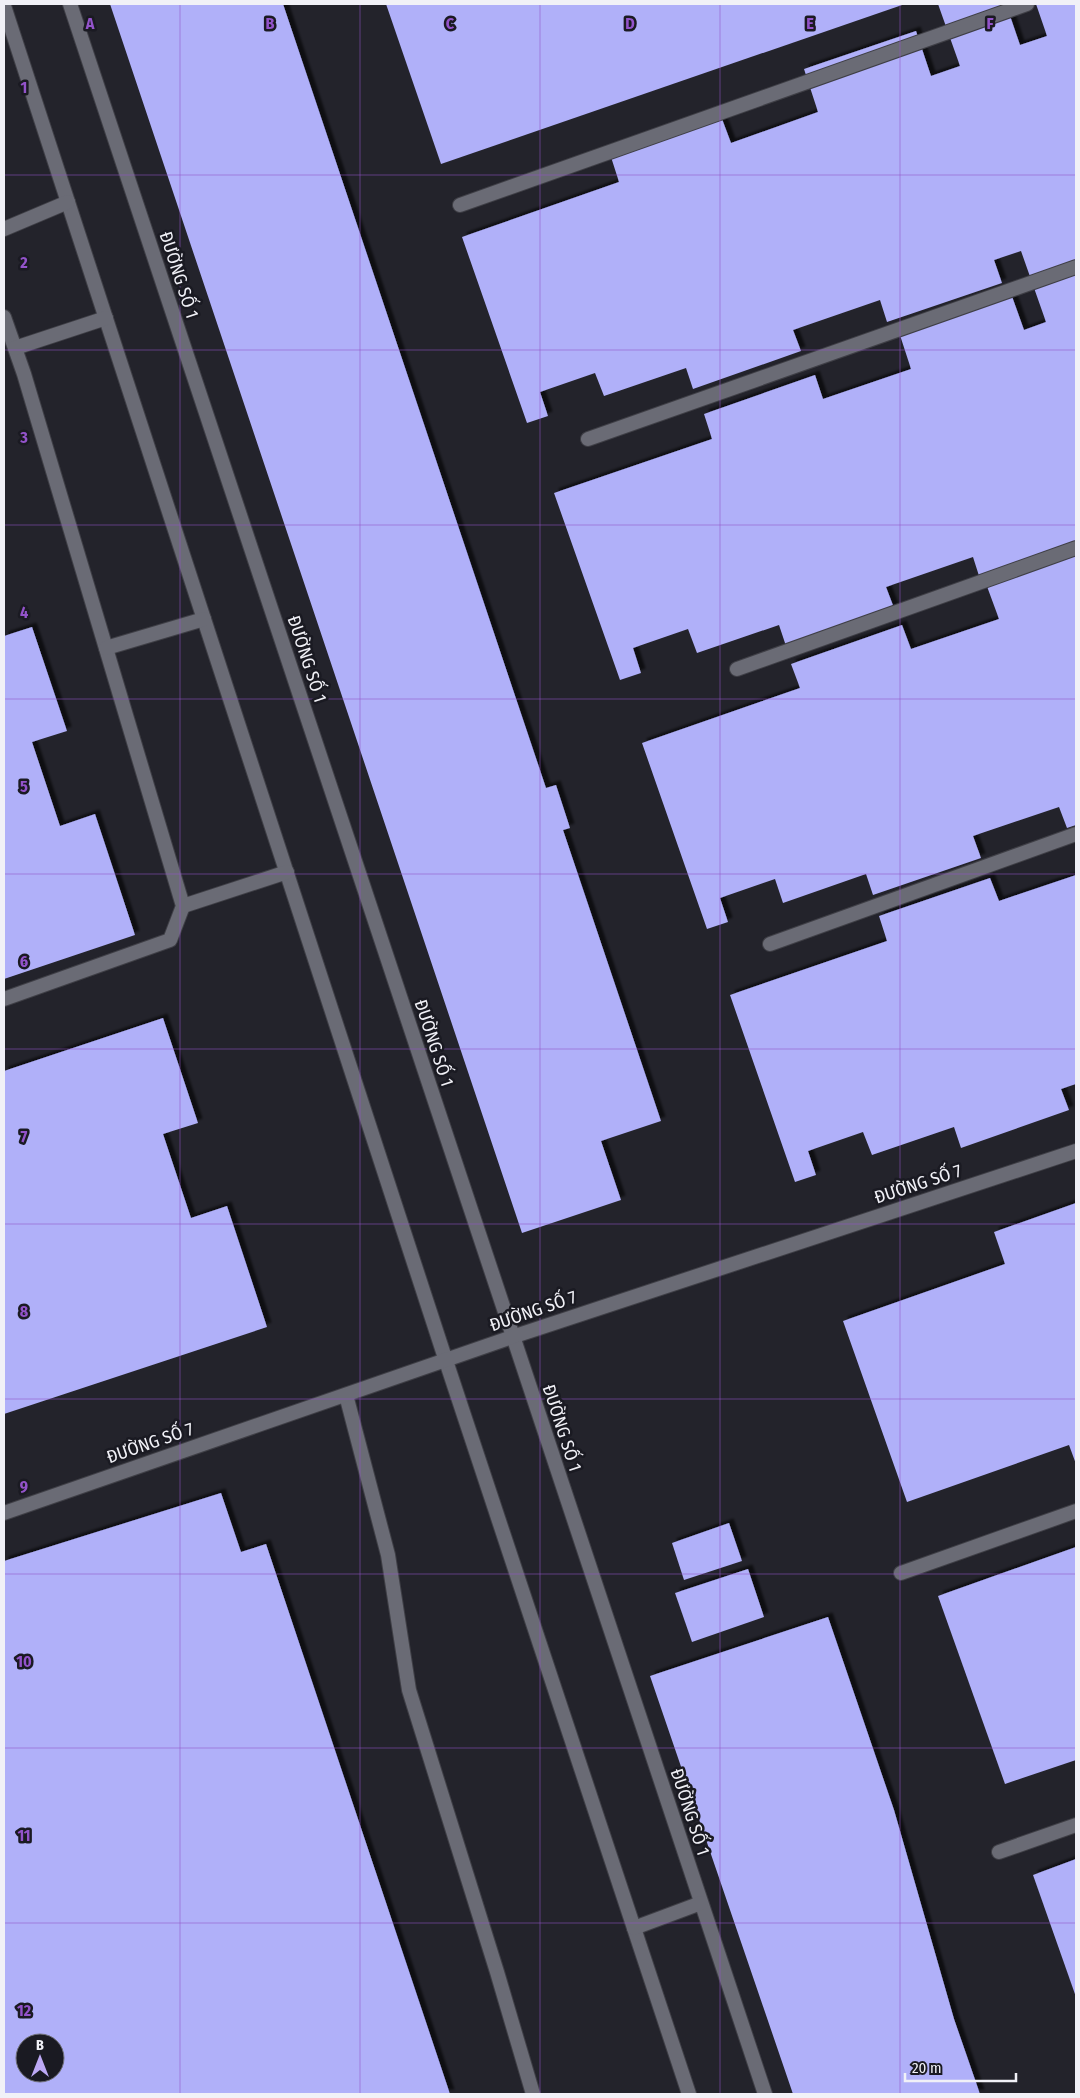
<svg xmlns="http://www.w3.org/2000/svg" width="1080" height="2098" font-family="'Fira Sans Condensed',sans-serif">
	<defs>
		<filter id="shadow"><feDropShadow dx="4.5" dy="-4.5" stdDeviation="1" flood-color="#0009"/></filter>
	</defs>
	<rect width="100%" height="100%" fill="#23232b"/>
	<g fill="#b0b0f9" fill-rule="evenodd" filter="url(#shadow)">
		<path d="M 110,4 L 283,4 L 546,788 L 556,785 L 570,828 L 563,830 L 661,1121 L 601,1141 L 621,1200 L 522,1233 Z"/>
		<path d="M 386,4 L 905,4 L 441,164 Z"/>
		<path d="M 938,4 L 1006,4 L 1020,45 L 1047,36 L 1036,4 L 1076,4 L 1076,546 L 980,579 L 973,557 L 886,587 L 894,608 L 786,646 L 779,625 L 697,653 L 688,629 L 633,648 L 641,673 L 620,680 L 554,493 L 712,439 L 704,414 L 815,375 L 823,399 L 911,369 L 897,326 L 1009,288 L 1024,330 L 1046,322 L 1021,251 L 994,260 L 1002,283 L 887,322 L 880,300 L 793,330 L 801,351 L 693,389 L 686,368 L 604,396 L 595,373 L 540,392 L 548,416 L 527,423 L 462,237 L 619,182 L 611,157 L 722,119 L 731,143 L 818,112 L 804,69 L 916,31 L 931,76 L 960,66 Z"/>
		<path d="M 1076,549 L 1076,825 L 1067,828 L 1059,807 L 973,836 L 981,858 L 873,895 L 866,874 L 783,903 L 775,879 L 720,898 L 728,922 L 707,929 L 642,743 L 800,688 L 791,664 L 902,625 L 911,649 L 999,619 L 985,581 Z"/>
		<path d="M 32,627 L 67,731 L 32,742 L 60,826 L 95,814 L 135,935 L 4,979 L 4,636 Z"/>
		<path d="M 1076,875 L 1076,1084 L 1061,1089 L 1069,1110 L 961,1148 L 954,1127 L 872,1155 L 863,1132 L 808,1151 L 816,1175 L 795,1182 L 730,995 L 887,941 L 879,916 L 990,878 L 999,901 Z"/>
		<path d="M 163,1018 L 198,1123 L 163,1134 L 191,1218 L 227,1206 L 267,1327 L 4,1414 L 4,1071 Z"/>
		<path d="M 1076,1203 L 1076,1464 L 1069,1445 L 907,1502 L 843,1321 L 1005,1264 L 994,1232 Z"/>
		<path d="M 221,1493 L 241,1552 L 266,1544 L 450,2094 L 4,2094 L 4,1561 ZM 25,2043 L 55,2043 L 55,2073 L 25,2073 Z"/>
		<path d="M 729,1523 L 742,1561 L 684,1580 L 672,1543 Z"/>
		<path d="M 1076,1547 L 1076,1760 L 1005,1784 L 938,1596 Z"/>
		<path d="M 748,1569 L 764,1617 L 692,1642 L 675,1593 Z"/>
		<path d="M 828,1617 L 894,1810 L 954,2019 L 980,2094 L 793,2094 L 650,1676 Z"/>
		<path d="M 1076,1859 L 1076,1997 L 1033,1875 Z"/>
	</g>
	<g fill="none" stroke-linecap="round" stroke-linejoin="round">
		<defs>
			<g id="service">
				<path d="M 70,4 L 765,2094"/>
				<path d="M 4,6 L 446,1361 L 689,2094"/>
				<path d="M 460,205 L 1027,4"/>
				<path d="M 4,229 L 68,202"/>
				<path d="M 4,317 L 24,374 L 183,906 L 170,940 L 4,999"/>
				<path d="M 15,348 L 106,318"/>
				<path d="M 588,439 L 1076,267"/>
				<path d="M 106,648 L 204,619"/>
				<path d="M 737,669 L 1076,548"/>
				<path d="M 183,906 L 287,872"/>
				<path d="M 770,944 L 1076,834"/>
				<path d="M 346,1395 L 388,1555 L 409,1690 L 497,1972 L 533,2094"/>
				<path d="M 4,1513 L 512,1337 L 1076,1151"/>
				<path d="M 901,1573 L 1076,1511"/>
				<path d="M 999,1852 L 1076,1825"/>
				<path d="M 634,1928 L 701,1903"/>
			</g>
		</defs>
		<use href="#service" stroke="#3f3f46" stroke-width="16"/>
		<use href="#service" stroke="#6a6b75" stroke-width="14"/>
	</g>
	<path fill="none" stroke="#9353ca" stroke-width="1" stroke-opacity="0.55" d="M 180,4 L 180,2094M 360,4 L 360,2094M 540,4 L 540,2094M 720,4 L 720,2094M 900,4 L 900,2094M 4,175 L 1076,175M 4,350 L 1076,350M 4,525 L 1076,525M 4,699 L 1076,699M 4,874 L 1076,874M 4,1049 L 1076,1049M 4,1224 L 1076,1224M 4,1399 L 1076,1399M 4,1574 L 1076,1574M 4,1748 L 1076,1748M 4,1923 L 1076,1923"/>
	<g text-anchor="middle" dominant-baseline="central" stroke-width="5" stroke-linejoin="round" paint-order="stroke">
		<g font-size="18" fill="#f1f1f7" stroke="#1a1a22">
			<text transform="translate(179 275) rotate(72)">ĐƯỜNG SỐ 1</text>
			<text transform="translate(307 659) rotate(72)">ĐƯỜNG SỐ 1</text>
			<text transform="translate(434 1043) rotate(72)">ĐƯỜNG SỐ 1</text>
			<text transform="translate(918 1184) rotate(-18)">ĐƯỜNG SỐ 7</text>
			<text transform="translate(533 1311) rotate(-19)">ĐƯỜNG SỐ 7</text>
			<text transform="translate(562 1428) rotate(72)">ĐƯỜNG SỐ 1</text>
			<text transform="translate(150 1443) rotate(-19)">ĐƯỜNG SỐ 7</text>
			<text transform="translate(690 1812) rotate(72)">ĐƯỜNG SỐ 1</text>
		</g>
	</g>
	<g font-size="16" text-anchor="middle" font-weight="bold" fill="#9353ca" stroke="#1a1a22" stroke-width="5" stroke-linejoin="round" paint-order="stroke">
		<text x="90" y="29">A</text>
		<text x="270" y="29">B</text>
		<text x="450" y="29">C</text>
		<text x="630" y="29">D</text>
		<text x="810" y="29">E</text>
		<text x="990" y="29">F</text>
		<text x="24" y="93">1</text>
		<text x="24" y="268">2</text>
		<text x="24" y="443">3</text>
		<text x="24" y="618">4</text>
		<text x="24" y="792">5</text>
		<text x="24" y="967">6</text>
		<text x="24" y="1142">7</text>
		<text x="24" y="1317">8</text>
		<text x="24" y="1492">9</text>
		<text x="24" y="1667">10</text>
		<text x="24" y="1841">11</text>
		<text x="24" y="2016">12</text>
	</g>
	<rect width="1080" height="2098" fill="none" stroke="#f1f1f7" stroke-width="10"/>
	<g transform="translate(40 2058)"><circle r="24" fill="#1a1a22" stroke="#707077"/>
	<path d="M0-4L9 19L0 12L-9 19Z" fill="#bda9f5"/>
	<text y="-8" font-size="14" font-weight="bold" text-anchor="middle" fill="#f1f1f7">B</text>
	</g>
	<path d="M905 2073v8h111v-8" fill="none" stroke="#f1f1f7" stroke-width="2.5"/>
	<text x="912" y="2073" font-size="15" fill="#f1f1f7" stroke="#1a1a22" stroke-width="4" paint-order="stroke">20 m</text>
</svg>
